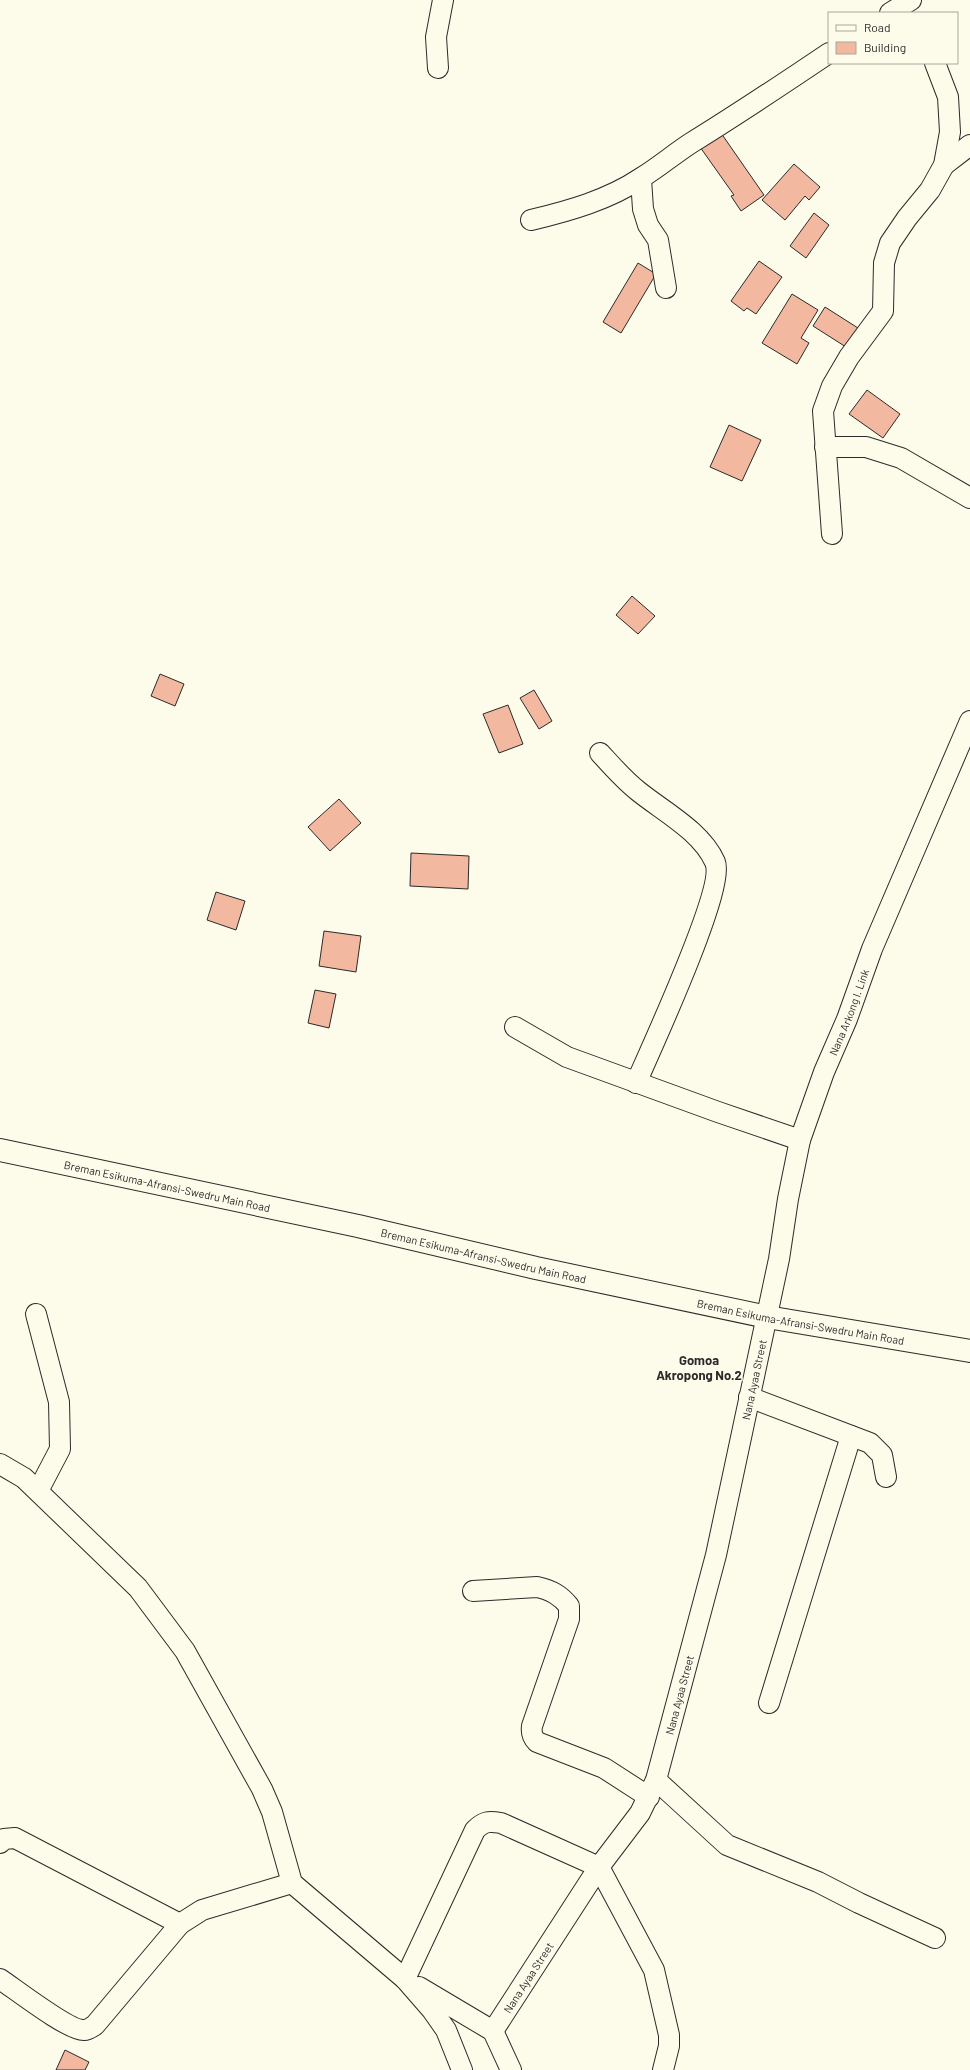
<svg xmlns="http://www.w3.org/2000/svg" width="970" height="2070" font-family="Barlow,sans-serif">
	<rect width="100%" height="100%" fill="#fdfbea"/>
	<g fill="#f2b8a0" stroke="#2b2b2b">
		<path d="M 721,133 L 764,195 L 741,211 L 731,196 L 734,195 L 700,147 Z"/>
		<path d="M 794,164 L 820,187 L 809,200 L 805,196 L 785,220 L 762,200 Z"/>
		<path d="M 814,213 L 829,225 L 806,258 L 790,246 Z"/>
		<path d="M 759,261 L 782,277 L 756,314 L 747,308 L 744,311 L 731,301 Z"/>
		<path d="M 638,263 L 656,274 L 621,333 L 603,322 Z"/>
		<path d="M 792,294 L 818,310 L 801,338 L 809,343 L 797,364 L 762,343 Z"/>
		<path d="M 825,307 L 858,328 L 846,347 L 813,326 Z"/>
		<path d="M 867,390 L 900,414 L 883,438 L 849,414 Z"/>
		<path d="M 729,425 L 761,440 L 742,481 L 710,467 Z"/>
		<path d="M 632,596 L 655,616 L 638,634 L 616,615 Z"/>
		<path d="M 160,674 L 184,684 L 175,706 L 151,696 Z"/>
		<path d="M 534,690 L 552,721 L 539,729 L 520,698 Z"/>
		<path d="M 508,705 L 523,744 L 499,753 L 483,714 Z"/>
		<path d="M 339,799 L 361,823 L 330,851 L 308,827 Z"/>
		<path d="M 411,853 L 469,856 L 468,889 L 410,886 Z"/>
		<path d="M 216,892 L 245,901 L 236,930 L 207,920 Z"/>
		<path d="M 324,931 L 361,936 L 356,972 L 319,966 Z"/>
		<path d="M 315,990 L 336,994 L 329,1028 L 308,1023 Z"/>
		<path d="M 65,2050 L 89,2062 L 85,2070 L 56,2070 Z"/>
	</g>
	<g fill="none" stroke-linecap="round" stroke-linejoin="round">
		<defs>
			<g id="minor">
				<path d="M 890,13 L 911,0"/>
				<path d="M 438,68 L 436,37 L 443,0"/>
				<path d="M 944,165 L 970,145"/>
				<path d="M 641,179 L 643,209 L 648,225 L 658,240 L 666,288"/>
				<path d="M 531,220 C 569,211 608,200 641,178 C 659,167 674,154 691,143 C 738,114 783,84 829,53"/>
				<path d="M 825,447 L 866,447 L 901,458 L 970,498"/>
				<path d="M 832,534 L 823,411 L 832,386 L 849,357 L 883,311 L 884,263 L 890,243 L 907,218 L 930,190 L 944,165 L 950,132 L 948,97 L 935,63"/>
				<path d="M 600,753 C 612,766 624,780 638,791 C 664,812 701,831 715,862 C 726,887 650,1051 636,1083"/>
				<path d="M 515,1027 L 567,1057 L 718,1112 L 800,1140"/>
				<path d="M 36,1314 L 59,1402 L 60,1449 L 38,1491"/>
				<path d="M 749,1397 L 870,1443 L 882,1455 L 886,1477"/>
				<path d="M 0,1464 L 24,1478 L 138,1588 L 185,1651 L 262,1789 L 272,1812 L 292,1883 L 405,1979 L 432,2010 L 446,2030 L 462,2070"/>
				<path d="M 473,1591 L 537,1587 C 551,1590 560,1595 569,1606 L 569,1619 L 532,1726 C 531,1733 532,1737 537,1742 L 604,1768 L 649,1797"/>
				<path d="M 769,1703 L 851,1436"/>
				<path d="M 656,1780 L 727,1845 L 818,1882 L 859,1903 L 935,1938"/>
				<path d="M 0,1843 L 4,1839 L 15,1838 L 180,1924"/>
				<path d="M 0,1979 C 15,1989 69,2031 84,2030 C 88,2030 92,2027 95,2025 L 180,1924 L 202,1910 L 292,1883"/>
				<path d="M 405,1979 L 475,1830 C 484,1821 489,1821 501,1823 L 599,1867 L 654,1970 L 669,2035 L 669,2046 L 663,2070"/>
				<path d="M 419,1987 L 493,2031 L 511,2070"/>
				<path id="s1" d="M 493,2031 L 599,1867 L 640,1813 L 656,1780 L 716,1555 L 779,1259 L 788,1199 L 800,1140 L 824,1072 L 847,1019 L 872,949 L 970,721"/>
			</g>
			<g id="major">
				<path id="s2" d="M 0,1150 L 358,1226 L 536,1268 L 767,1317 L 970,1351"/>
			</g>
		</defs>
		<use href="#minor" stroke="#2b2b2b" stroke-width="22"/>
		<use href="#major" stroke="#2b2b2b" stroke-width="24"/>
		<use href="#minor" stroke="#fdfbea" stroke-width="20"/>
		<use href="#major" stroke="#fdfbea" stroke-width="22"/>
	</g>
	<g text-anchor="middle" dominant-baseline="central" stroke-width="3" stroke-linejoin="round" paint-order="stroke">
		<g font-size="11" fill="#2b2b2b" stroke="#fdfbea">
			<text stroke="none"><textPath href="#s1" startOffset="1093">Nana Arkong I. Link</textPath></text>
			<text stroke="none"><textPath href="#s2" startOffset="171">Breman Esikuma-Afransi-Swedru Main Road</textPath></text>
			<text stroke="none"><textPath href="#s2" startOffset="495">Breman Esikuma-Afransi-Swedru Main Road</textPath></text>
			<text stroke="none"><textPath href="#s2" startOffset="819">Breman Esikuma-Afransi-Swedru Main Road</textPath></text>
			<text stroke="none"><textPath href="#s1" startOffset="712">Nana Ayaa Street</textPath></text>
			<text stroke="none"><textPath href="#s1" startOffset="388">Nana Ayaa Street</textPath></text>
			<text stroke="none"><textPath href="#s1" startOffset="64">Nana Ayaa Street</textPath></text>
		</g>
		<g font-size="13" font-weight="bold" fill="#2b2b2b" stroke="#fdfbea">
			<text x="699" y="1360">Gomoa<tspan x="699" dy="15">Akropong No.2</tspan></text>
		</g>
	</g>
	<rect x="828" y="12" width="130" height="52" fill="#fdfbea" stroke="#a9a89e"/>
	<rect x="836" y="25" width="20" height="6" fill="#fdfbea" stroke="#a9a89e"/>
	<text x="864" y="32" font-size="12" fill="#2b2b2b">Road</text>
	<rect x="836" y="42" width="20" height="12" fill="#f2b8a0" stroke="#a9a89e"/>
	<text x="864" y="52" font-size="12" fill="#2b2b2b">Building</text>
</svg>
